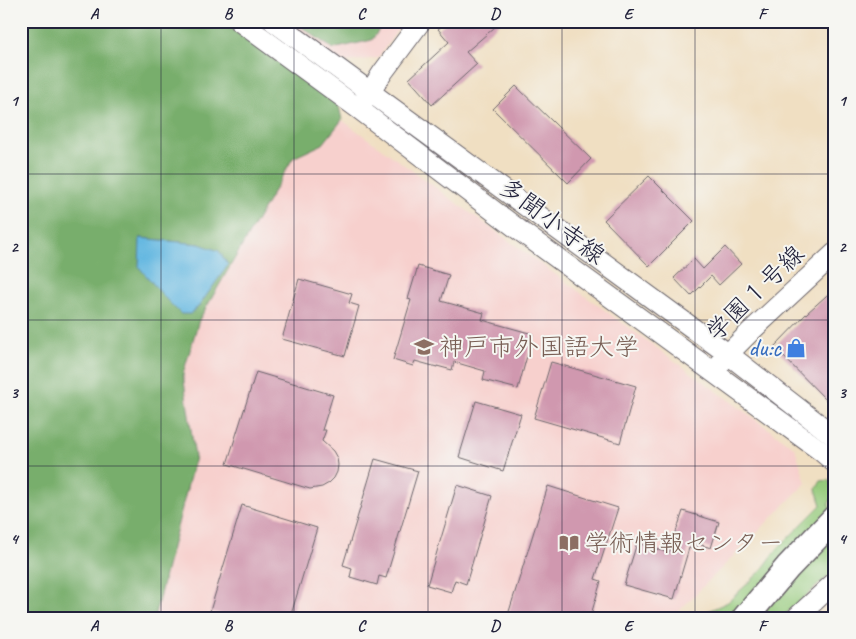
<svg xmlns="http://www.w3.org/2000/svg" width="856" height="639" font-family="Caveat,'Klee One',sans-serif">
	<rect width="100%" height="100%" fill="#f6f6f2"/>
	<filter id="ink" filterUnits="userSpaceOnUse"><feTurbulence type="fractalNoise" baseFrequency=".02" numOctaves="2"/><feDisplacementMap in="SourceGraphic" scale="10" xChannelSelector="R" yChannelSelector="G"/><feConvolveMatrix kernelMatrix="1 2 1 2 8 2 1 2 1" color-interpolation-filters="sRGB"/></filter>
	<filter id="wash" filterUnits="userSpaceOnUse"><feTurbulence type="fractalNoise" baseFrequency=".0096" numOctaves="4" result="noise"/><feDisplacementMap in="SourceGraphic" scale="20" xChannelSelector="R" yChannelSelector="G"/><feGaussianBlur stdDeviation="1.12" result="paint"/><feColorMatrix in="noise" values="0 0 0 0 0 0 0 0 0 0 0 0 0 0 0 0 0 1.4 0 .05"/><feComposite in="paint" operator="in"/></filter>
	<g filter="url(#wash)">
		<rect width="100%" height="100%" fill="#f0dfc2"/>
		<g fill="#f7d0cd">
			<path d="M 286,21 L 404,21 L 378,58 L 338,63 Z"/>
			<path d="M 342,120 L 795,448 L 806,483 L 672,618 L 154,618 L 195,457 L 183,374 L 199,320 L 293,158 L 323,144 Z"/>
		</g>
		<g fill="#95ca7c" stroke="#5c765c">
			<path d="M 829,480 L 833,494 L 829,504 L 831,511 L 736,618 L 693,618 L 728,602 L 761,571 L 778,548 L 821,505 L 816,489 L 821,481 Z"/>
			<path d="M 835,534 L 835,570 L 781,618 L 756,618 Z"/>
		</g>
		<g fill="#78ae6c" stroke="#4d6854" fill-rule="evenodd">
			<path d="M 21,21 L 221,21 L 339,106 L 342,120 L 323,144 L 293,158 L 199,320 L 183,374 L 195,457 L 154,618 L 21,618 ZM 140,238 L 199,244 L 228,265 Z"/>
			<path d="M 293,21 L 385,21 L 372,40 L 333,49 Z"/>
		</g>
		<path fill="#65b8e1" stroke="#446d8e" d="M 140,238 L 199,244 L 219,251 L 228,265 L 199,306 L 190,314 L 181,314 L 166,299 L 139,267 Z"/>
		<g id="blocks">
			<g fill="#d098af">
				<path d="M 448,21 L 502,21 L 466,52 L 477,64 L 432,105 L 409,79 L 449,42 L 438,29 Z"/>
				<path d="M 516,86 L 591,159 L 568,183 L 493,109 Z"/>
				<path d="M 649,176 L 694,221 L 649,266 L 604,220 Z"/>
				<path d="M 725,247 L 741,264 L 719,285 L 711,276 L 691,296 L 674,278 L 694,259 L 703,269 Z"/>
				<path d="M 418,266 L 449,275 L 441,301 L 484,313 L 482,320 L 533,334 L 518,389 L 483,380 L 485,371 L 454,362 L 452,370 L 437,366 L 437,367 L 415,361 L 413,366 L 393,360 L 411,300 L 408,299 Z"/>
				<path d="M 299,279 L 352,294 L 349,303 L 359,306 L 345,356 L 282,339 Z"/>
				<path d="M 835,288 L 835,409 L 774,347 L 807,313 Z"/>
				<path d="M 551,362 L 636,386 L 620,443 L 534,418 Z"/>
				<path d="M 256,372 L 333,395 L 322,430 L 326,430 L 322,441 L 333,451 L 337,458 L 338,465 L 337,472 L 334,478 L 329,483 L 322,487 L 310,489 L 227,464 Z"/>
				<path d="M 476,401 L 521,414 L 503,471 L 459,457 Z"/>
				<path d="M 375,459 L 418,471 L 386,578 L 379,576 L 377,585 L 350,577 L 352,568 L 343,565 Z"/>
				<path d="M 457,485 L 492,496 L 466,584 L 455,580 L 451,592 L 427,585 Z"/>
				<path d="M 548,486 L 618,508 L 595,579 L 601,581 L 590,618 L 507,618 Z"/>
				<path d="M 242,505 L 317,528 L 290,618 L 234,618 L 210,611 Z"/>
				<path d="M 683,511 L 719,522 L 711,548 L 698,544 L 696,550 L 689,548 L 674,599 L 624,585 L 637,543 L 669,553 Z"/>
			</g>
		</g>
	</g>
	<g filter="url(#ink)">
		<use href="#blocks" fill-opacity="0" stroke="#6a646a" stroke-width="1"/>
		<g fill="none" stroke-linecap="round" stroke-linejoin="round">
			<defs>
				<g id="tertiary">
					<path d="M 239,21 L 359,109 L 523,233 L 821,451 L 835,463"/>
					<path d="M 273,21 L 728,354 L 835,437"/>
					<path d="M 364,101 L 383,72 L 421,21"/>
					<path d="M 719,365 L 728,354 L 750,332 L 835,253"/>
					<path d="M 796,618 L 835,582"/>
				</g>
				<path id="primary" d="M 745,618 L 788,567 L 835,518"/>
			</defs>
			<use href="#tertiary" stroke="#6a646a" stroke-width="22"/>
			<use href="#primary" stroke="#6a646a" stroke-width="28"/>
			<use href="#tertiary" stroke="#fff" stroke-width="20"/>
			<use href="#primary" stroke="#fff" stroke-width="25"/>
		</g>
	</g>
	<path fill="none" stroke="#22223b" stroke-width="1" stroke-opacity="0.55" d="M 161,21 L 161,618M 294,21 L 294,618M 428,21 L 428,618M 562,21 L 562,618M 695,21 L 695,618M 21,174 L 835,174M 21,320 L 835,320M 21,466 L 835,466"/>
	<defs>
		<symbol id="university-bare" viewBox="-9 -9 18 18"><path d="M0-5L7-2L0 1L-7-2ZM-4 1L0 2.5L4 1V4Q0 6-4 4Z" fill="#8d6e63" stroke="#f6f6f2" stroke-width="2.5" paint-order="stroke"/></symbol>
		<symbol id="shop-bare" viewBox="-9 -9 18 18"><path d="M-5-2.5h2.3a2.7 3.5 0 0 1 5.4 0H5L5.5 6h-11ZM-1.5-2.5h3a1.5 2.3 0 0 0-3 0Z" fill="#3f7fe0" stroke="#f6f6f2" stroke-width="2.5" paint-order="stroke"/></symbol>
		<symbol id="library-bare" viewBox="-9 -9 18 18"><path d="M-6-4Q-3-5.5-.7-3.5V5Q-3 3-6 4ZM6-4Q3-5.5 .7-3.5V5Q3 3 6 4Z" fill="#8d6e63" stroke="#f6f6f2" stroke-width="2.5" paint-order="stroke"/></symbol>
	</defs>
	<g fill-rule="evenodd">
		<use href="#university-bare" x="410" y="333" width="28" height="28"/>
		<use href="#shop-bare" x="782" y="334" width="28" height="28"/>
		<use href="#library-bare" x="555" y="529" width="28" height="28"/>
	</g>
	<g text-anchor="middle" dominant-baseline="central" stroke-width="4" stroke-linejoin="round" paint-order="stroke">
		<g font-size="25" fill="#22223b" stroke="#f6f6f2">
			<text transform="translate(552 221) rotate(37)">多聞小寺線</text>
			<text transform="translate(755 293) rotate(-44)">学園１号線</text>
		</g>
		<g font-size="25" fill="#785e54" stroke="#f6f6f2" text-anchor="start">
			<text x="439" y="347">神戸市外国語大学</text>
			<text x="584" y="543">学術情報センター</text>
		</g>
		<g font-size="25" fill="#366cbe" stroke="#f6f6f2" text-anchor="end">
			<text x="781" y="348">du:c</text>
		</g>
	</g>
	<rect width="856" height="639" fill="none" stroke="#f6f6f2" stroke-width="55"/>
	<rect x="28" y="28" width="800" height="584" fill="none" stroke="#22223b" stroke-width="2"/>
	<g font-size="16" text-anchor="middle" font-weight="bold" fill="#22223b">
		<text x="94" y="19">A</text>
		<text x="228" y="19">B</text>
		<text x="361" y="19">C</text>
		<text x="495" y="19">D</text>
		<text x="628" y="19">E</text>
		<text x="762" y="19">F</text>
		<text x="14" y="106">1</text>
		<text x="842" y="106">1</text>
		<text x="14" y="252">2</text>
		<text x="842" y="252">2</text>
		<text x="14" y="398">3</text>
		<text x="842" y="398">3</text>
		<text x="14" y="544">4</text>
		<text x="842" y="544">4</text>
		<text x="94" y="631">A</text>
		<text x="228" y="631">B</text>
		<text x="361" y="631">C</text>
		<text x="495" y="631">D</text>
		<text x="628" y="631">E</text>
		<text x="762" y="631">F</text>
	</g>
</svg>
